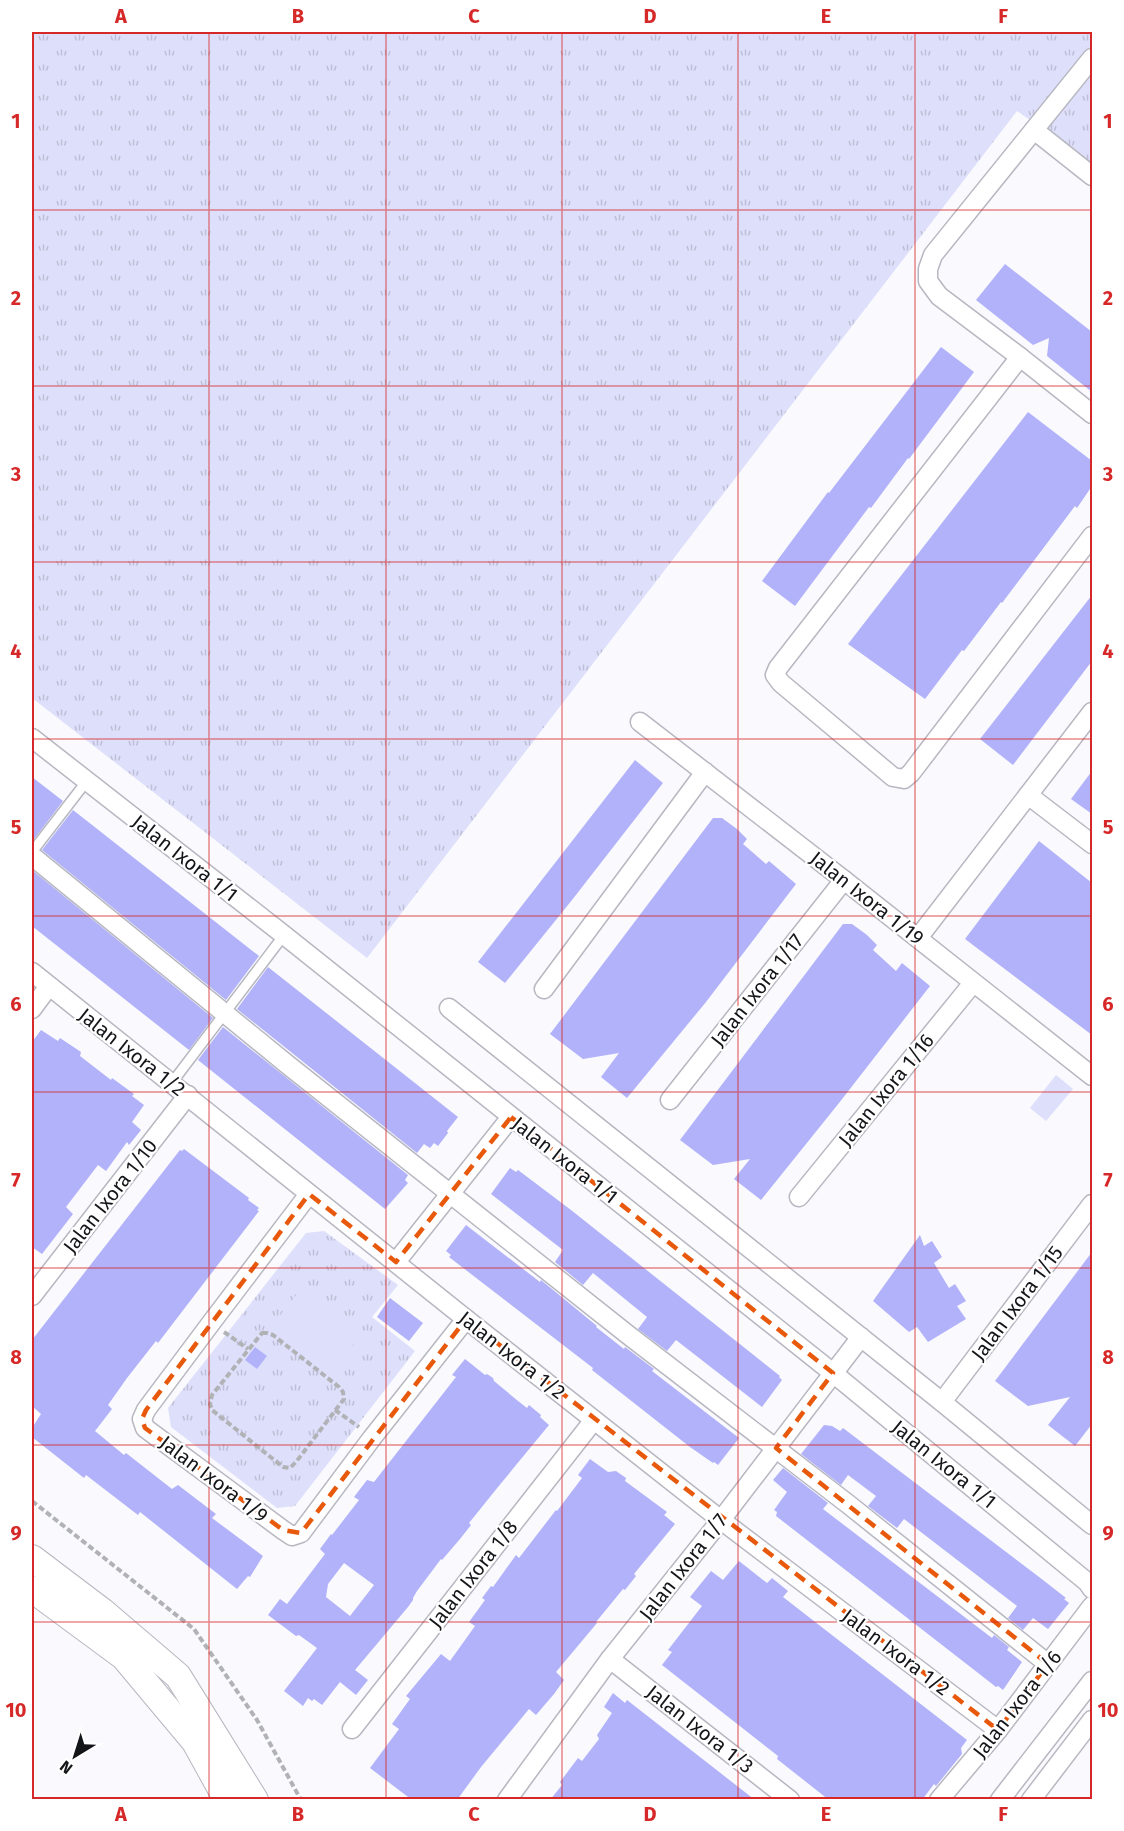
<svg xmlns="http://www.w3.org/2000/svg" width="1124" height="1831" font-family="'Fira Sans',sans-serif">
	<defs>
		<pattern id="grass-tufts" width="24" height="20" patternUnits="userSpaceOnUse" patternTransform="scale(1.5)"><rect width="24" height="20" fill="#dee0fb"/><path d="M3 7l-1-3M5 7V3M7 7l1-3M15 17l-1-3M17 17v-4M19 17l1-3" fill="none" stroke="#bebfd6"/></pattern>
	</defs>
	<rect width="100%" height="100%" fill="#f9f9fe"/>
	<g fill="url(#grass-tufts)">
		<path d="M 32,32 L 1092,32 L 1092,164 L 1017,111 L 367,958 L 32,698 Z"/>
		<path d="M 324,1231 L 398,1285 L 372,1317 L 415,1351 L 295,1506 L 277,1508 L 171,1427 L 168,1408 L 306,1233 Z"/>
	</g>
	<g fill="#dee0fb">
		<path d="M 1056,1075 L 1073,1089 L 1046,1121 L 1030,1108 Z"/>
		<path d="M 301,1289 L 360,1336 L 333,1370 L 274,1323 Z"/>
	</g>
	<g fill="#b1b2f9" fill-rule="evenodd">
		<path d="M 1005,264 L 1092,332 L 1092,392 L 1047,356 L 1049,338 L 1033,345 L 976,300 Z"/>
		<path d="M 941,347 L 974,372 L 909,459 L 908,458 L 871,508 L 869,507 L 795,606 L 762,581 L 828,492 L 829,493 Z"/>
		<path d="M 1028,412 L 1092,461 L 1092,486 L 1077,508 L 1075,506 L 1002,603 L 1001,602 L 964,651 L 962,650 L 925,699 L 848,644 Z"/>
		<path d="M 1092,595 L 1092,661 L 1013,765 L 980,739 Z"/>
		<path d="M 635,760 L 663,783 L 572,900 L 505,983 L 478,962 Z"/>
		<path d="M 1092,771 L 1092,814 L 1071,799 Z"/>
		<path d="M 32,777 L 63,801 L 32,842 Z"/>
		<path d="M 73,810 L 259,956 L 226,1000 L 42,850 Z"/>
		<path d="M 713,818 L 722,818 L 737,829 L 747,839 L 743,844 L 766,864 L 769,861 L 796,884 L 706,1002 L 627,1098 L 601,1077 L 619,1053 L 583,1059 L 550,1034 Z"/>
		<path d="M 1039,841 L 1092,883 L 1092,1035 L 965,939 Z"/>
		<path d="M 32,870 L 213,1018 L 189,1050 L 32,926 Z"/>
		<path d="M 843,924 L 852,924 L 867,935 L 877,945 L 873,950 L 896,971 L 902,963 L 930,986 L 839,1103 L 761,1200 L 734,1179 L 750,1159 L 713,1165 L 680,1140 Z"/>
		<path d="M 268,967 L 458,1117 L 447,1131 L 448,1133 L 438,1146 L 434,1143 L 430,1148 L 424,1144 L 417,1153 L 237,1009 Z"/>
		<path d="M 223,1027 L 408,1175 L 405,1180 L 408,1183 L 385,1209 L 198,1060 Z"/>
		<path d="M 41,1030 L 58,1041 L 60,1038 L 81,1052 L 80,1056 L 111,1080 L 112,1078 L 134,1094 L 132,1096 L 144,1105 L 132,1122 L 141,1130 L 129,1145 L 127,1142 L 106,1171 L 98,1165 L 66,1207 L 73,1214 L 42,1254 L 32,1247 L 32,1042 Z"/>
		<path d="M 184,1149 L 249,1198 L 248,1200 L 259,1208 L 257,1210 L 259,1211 L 158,1343 L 156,1341 L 127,1378 L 108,1405 L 112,1409 L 95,1431 L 124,1455 L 126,1453 L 172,1489 L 178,1485 L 216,1514 L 212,1518 L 263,1556 L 250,1577 L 248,1576 L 237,1589 L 140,1512 L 138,1515 L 86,1475 L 84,1478 L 32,1437 L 32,1428 L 41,1414 L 32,1406 L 32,1340 L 180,1150 L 182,1151 Z"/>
		<path d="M 510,1168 L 516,1172 L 518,1170 L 571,1210 L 780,1376 L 779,1377 L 782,1380 L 762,1407 L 676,1340 L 667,1351 L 638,1329 L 647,1317 L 593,1273 L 583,1285 L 555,1262 L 563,1250 L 491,1194 Z"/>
		<path d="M 466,1225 L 540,1282 L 541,1280 L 597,1326 L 596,1327 L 624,1349 L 625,1347 L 654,1369 L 652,1371 L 739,1438 L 718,1465 L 714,1462 L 713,1463 L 690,1447 L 592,1370 L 593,1368 L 449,1257 L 451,1255 L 446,1251 Z"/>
		<path d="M 920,1235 L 924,1246 L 932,1241 L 942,1257 L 934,1263 L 949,1288 L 955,1284 L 966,1301 L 957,1306 L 966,1319 L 928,1342 L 917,1327 L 909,1332 L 873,1301 Z"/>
		<path d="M 1092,1252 L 1092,1424 L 1075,1446 L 1048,1425 L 1070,1397 L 1028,1406 L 995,1381 Z"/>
		<path d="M 390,1298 L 423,1323 L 409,1341 L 377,1317 Z"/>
		<path d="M 255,1347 L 267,1356 L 257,1369 L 245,1360 Z"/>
		<path d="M 465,1359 L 485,1375 L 487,1374 L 493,1378 L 494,1381 L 518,1401 L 527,1408 L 529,1405 L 541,1415 L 540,1417 L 549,1425 L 498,1487 L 469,1523 L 471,1525 L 460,1539 L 442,1560 L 441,1559 L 417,1591 L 413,1598 L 413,1600 L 408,1607 L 355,1670 L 368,1680 L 356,1695 L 340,1682 L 322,1705 L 314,1699 L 312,1701 L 308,1698 L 303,1706 L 284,1691 L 317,1648 L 299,1635 L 296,1636 L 268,1615 L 280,1599 L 287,1604 L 325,1554 L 320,1549 L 331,1534 L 332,1535 L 359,1500 L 354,1497 L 367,1480 L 374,1482 L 456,1377 L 452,1375 ZM 344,1563 L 374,1585 L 350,1616 L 326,1597 L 328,1584 Z"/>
		<path d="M 824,1425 L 832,1426 L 840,1431 L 843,1428 L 1043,1580 L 1066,1598 L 1064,1599 L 1069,1603 L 1048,1629 L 1033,1618 L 1023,1630 L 1008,1618 L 1017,1606 L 904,1519 L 897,1528 L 868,1506 L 876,1496 L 848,1475 L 841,1485 L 801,1454 Z"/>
		<path d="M 590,1459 L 608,1472 L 616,1471 L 626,1478 L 625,1481 L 667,1512 L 664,1515 L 675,1524 L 634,1574 L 636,1576 L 625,1590 L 623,1589 L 596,1622 L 597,1623 L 556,1672 L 564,1680 L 554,1694 L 536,1715 L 529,1709 L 481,1767 L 457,1800 L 412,1800 L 370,1768 L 399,1729 L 392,1724 L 410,1699 L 406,1696 L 441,1654 L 450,1661 L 475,1626 L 469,1622 L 485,1600 L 482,1598 L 491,1586 L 493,1587 L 516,1555 L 519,1558 L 556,1510 L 557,1511 L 582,1478 L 578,1475 Z"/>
		<path d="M 783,1468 L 828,1503 L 823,1509 L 992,1638 L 994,1635 L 1009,1647 L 1007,1650 L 1022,1662 L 1003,1690 L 998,1686 L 996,1687 L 982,1676 L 776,1516 L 777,1512 L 774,1510 L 787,1492 L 773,1480 Z"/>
		<path d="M 739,1561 L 767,1583 L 772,1578 L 788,1591 L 783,1597 L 967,1740 L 961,1748 L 962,1754 L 936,1786 L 934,1784 L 922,1800 L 829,1800 L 777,1759 L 778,1756 L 662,1665 L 672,1652 L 668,1650 L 702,1606 L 690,1597 L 711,1571 L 723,1580 Z"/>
		<path d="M 613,1693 L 625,1703 L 627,1700 L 755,1800 L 550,1800 L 562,1785 L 560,1782 L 578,1758 L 582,1761 L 599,1739 L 597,1735 L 612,1713 L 604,1707 Z"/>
	</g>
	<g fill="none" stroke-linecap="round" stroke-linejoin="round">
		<defs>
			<g id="service">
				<path d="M 32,852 L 86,782"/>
				<path d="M 171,1084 L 284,935"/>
			</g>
			<g id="minor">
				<path d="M 1092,58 L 933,255 L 928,269 L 928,281 L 939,296 L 1020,357 L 1092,414"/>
				<path d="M 1034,130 L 1092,176"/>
				<path d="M 1020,357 L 778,668 L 775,675 L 781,683 L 893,777 L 904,779 L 911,773 L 1092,536"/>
				<path d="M 640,722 L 844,880 L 1092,1076"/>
				<path d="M 32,738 L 284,935 L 833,1373 L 1087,1582 L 1092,1589"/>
				<path d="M 1028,795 L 1092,844"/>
				<path d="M 32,856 L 288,1065 L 627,1334 L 848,1504 L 1048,1664"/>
				<path d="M 918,938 L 1092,712"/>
				<path d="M 32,972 L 466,1319 L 721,1520 L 998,1730"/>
				<path d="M 544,989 L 705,772"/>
				<path d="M 449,1008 L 942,1402 L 1092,1525"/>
				<path d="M 32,1009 L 49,986"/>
				<path d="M 670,1100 L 844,880"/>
				<path d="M 309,1194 L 211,1323 L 146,1410 L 142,1419 L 145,1428 L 283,1530 L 292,1536 L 301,1533 L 372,1438 L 466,1319"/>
				<path d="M 799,1197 L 973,983"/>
				<path d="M 396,1262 L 511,1117"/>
				<path d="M 32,1296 L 188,1095"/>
				<path d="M 942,1402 L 1092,1204"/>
				<path d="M 610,1659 L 790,1800"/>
				<path d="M 352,1729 L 594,1420"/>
				<path d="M 507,1800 L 610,1659 L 721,1520 L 861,1337"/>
				<path d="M 939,1800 L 998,1730 L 1092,1606"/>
				<path d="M 1000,1800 L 1092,1681"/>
				<path d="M 1031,1800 L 1092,1720"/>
			</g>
			<g id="secondary">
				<path d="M 32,1558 L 102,1611 L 178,1676 L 255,1800"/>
				<path d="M 32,1589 L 124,1657 L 195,1742 L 227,1800"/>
			</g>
		</defs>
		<use href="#service" stroke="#b7b7c1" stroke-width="12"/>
		<use href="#minor" stroke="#b7b7c1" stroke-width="21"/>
		<use href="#secondary" stroke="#b7b7c1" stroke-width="28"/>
		<g stroke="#b1b2b6" stroke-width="4" stroke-dasharray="6 3" stroke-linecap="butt">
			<path d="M 224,1332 L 248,1349"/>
			<path d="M 262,1333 L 267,1333 L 273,1335 L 339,1387 L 343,1392 L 344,1399 L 296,1462 L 290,1468 L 283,1467 L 212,1410 L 210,1404 L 212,1395 Z"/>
			<path d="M 335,1410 L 359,1427"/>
			<path d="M 32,1501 L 194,1629 L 257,1720 L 301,1800"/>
		</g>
		<use href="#service" stroke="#fff" stroke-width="9"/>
		<use href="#minor" stroke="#fff" stroke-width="18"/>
		<use href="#secondary" stroke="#fff" stroke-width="26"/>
	</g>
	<path fill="none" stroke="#e8590c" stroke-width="4.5" stroke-dasharray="12 8" stroke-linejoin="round" d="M 511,1117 L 833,1373 L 776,1448 L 1048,1664 L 998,1730 L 466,1319 L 301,1533 L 283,1530 L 145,1428 L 142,1419 L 146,1410 L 309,1194 L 396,1262 Z"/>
	<path fill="none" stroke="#d62828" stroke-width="1.5" stroke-opacity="0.55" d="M 209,32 L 209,1800M 386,32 L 386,1800M 562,32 L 562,1800M 738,32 L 738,1800M 915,32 L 915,1800M 32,210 L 1092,210M 32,386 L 1092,386M 32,562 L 1092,562M 32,739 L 1092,739M 32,916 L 1092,916M 32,1092 L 1092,1092M 32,1268 L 1092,1268M 32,1445 L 1092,1445M 32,1622 L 1092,1622"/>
	<g text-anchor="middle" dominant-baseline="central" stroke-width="4.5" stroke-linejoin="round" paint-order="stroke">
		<g font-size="20" fill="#141518" stroke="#fff">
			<text transform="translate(185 858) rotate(38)">Jalan Ixora 1/1</text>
			<text transform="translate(867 898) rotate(38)">Jalan Ixora 1/19</text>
			<text transform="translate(757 990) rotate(-52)">Jalan Ixora 1/17</text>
			<text transform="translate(132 1052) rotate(38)">Jalan Ixora 1/2</text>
			<text transform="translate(886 1090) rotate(-51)">Jalan Ixora 1/16</text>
			<text transform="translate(565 1160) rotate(38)">Jalan Ixora 1/1</text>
			<text transform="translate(110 1196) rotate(-52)">Jalan Ixora 1/10</text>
			<text transform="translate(1017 1303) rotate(-53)">Jalan Ixora 1/15</text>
			<text transform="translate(512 1355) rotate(38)">Jalan Ixora 1/2</text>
			<text transform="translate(944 1464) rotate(39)">Jalan Ixora 1/1</text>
			<text transform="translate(214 1479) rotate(37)">Jalan Ixora 1/9</text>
			<text transform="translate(683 1567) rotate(-52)">Jalan Ixora 1/7</text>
			<text transform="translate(473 1574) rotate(-52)">Jalan Ixora 1/8</text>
			<text transform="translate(896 1652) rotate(37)">Jalan Ixora 1/2</text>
			<text transform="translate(1017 1704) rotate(-52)">Jalan Ixora 1/6</text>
			<text transform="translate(700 1729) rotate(38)">Jalan Ixora 1/3</text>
		</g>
	</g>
	<rect width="1124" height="1831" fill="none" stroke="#ffffff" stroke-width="66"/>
	<g transform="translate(75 1756) rotate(218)" stroke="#ffffff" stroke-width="4.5" paint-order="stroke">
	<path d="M0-4.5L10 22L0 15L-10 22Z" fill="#141518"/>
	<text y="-9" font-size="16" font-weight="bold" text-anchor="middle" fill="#141518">N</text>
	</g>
	<rect x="33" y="33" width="1058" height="1765" fill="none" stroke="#d62828" stroke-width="2"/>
	<g font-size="20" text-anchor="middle" font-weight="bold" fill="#d62828">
		<text x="121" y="23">A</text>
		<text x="298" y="23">B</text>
		<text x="474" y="23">C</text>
		<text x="650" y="23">D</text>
		<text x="826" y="23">E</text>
		<text x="1003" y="23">F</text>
		<text x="16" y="128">1</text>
		<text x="1108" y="128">1</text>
		<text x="16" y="305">2</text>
		<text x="1108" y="305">2</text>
		<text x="16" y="481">3</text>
		<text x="1108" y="481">3</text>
		<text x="16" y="658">4</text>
		<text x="1108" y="658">4</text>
		<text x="16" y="834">5</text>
		<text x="1108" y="834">5</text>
		<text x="16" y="1011">6</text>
		<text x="1108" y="1011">6</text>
		<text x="16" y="1187">7</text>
		<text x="1108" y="1187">7</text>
		<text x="16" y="1364">8</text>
		<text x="1108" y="1364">8</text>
		<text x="16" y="1540">9</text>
		<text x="1108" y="1540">9</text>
		<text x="16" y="1717">10</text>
		<text x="1108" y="1717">10</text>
		<text x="121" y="1821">A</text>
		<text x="298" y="1821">B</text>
		<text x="474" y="1821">C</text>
		<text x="650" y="1821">D</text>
		<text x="826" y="1821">E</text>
		<text x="1003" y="1821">F</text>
	</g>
</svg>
